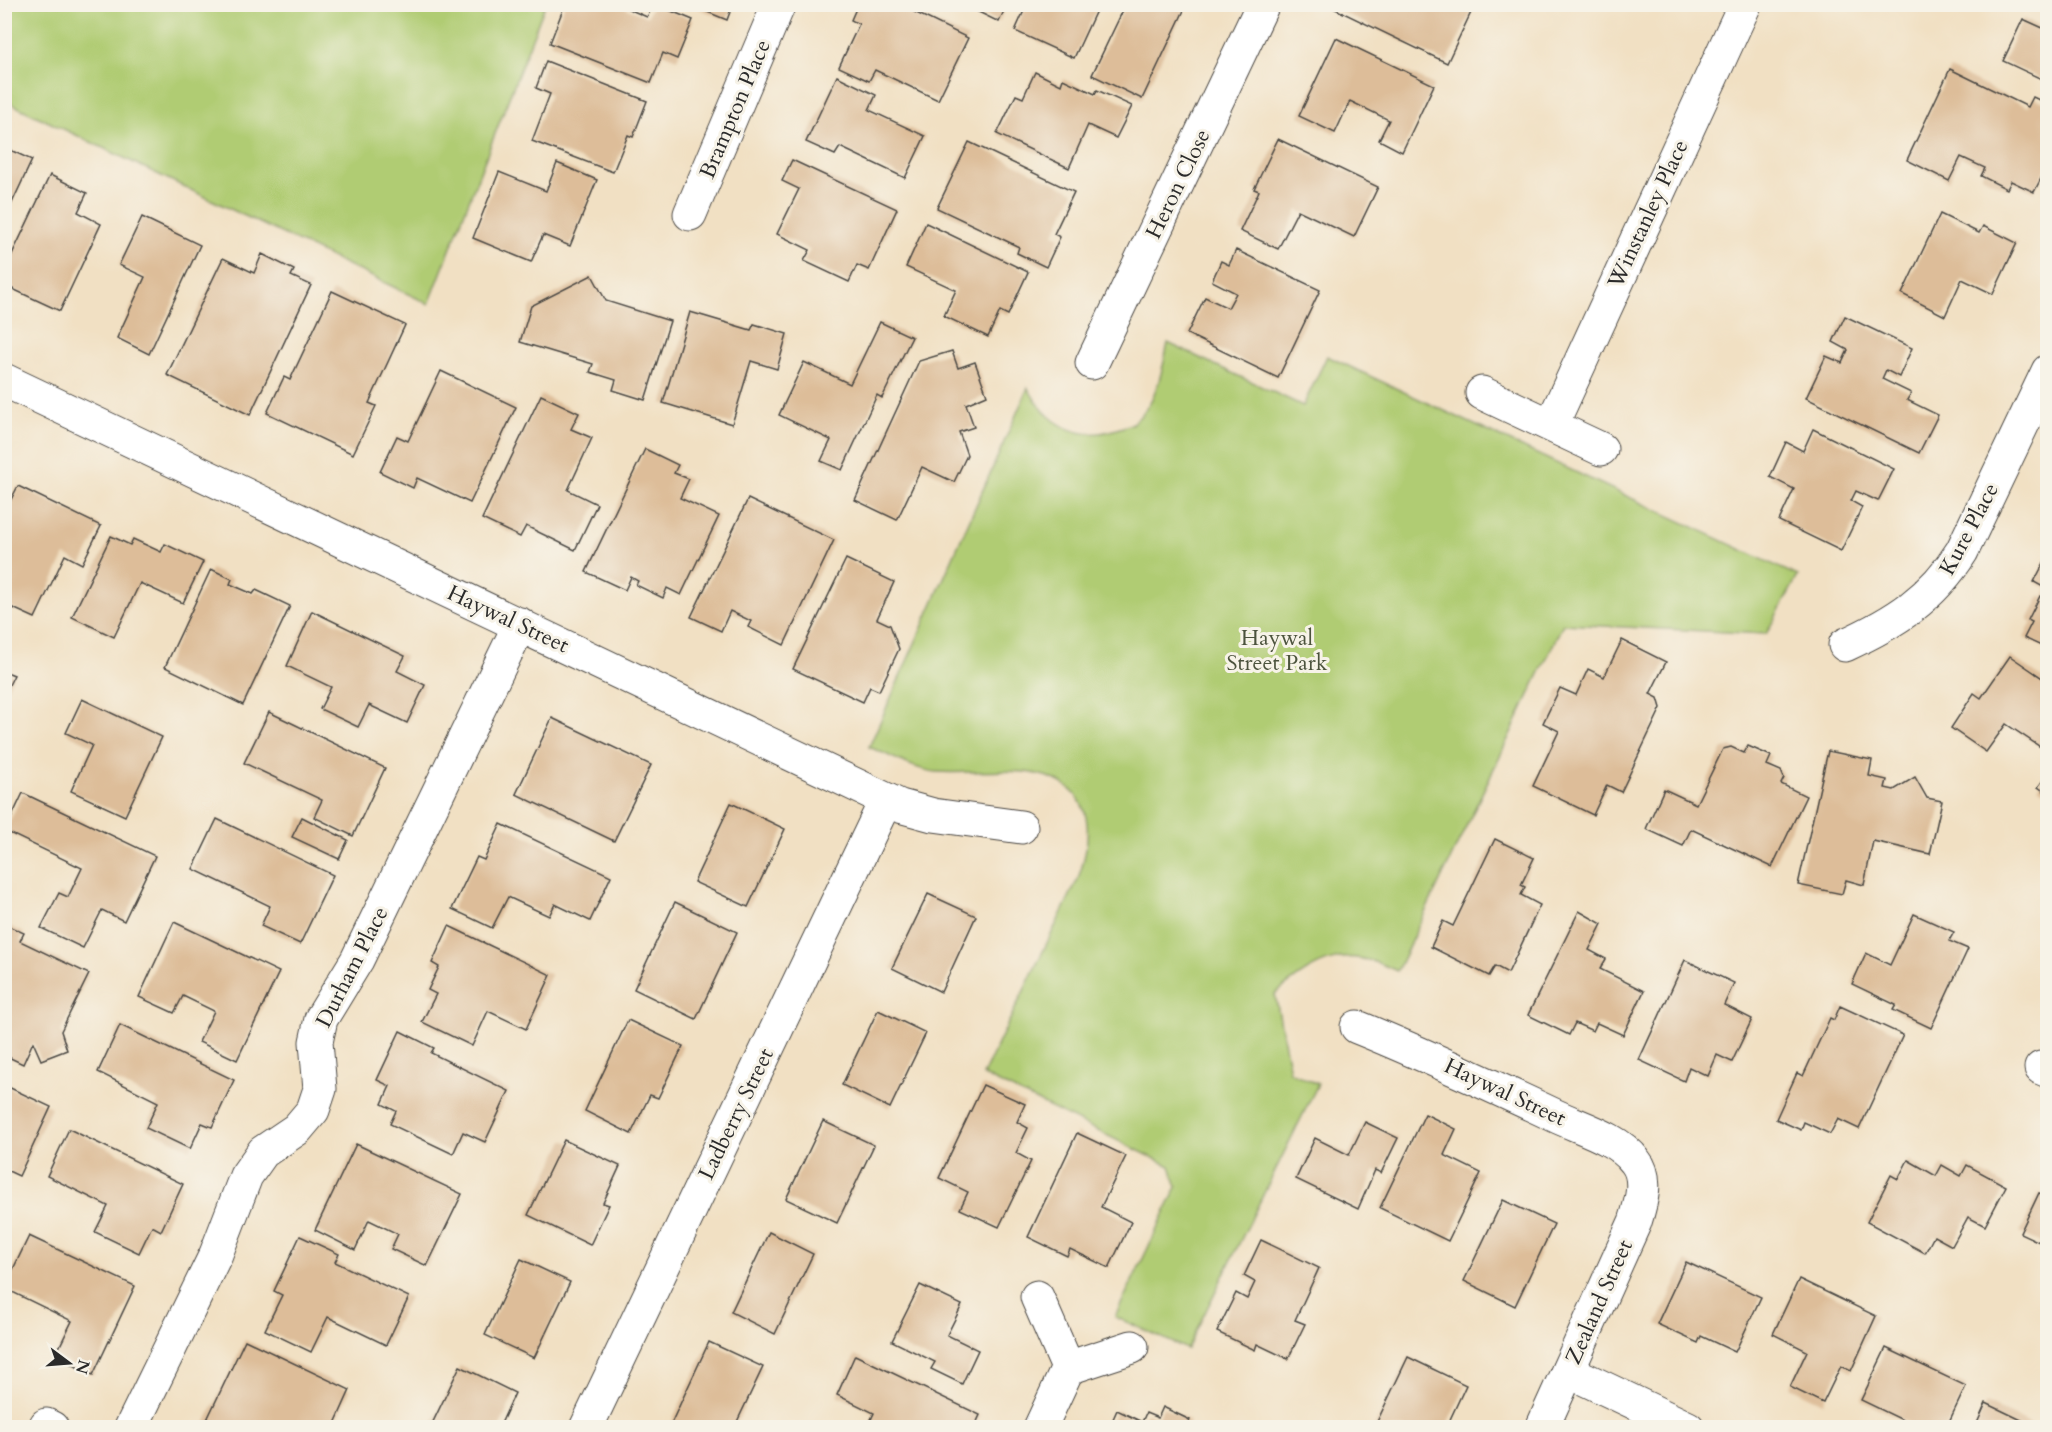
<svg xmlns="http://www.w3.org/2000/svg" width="2052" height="1432" font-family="Cardo,serif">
	<rect width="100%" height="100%" fill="#f7f3e8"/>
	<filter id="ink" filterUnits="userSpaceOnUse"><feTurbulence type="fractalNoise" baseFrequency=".0167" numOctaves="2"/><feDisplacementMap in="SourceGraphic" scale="12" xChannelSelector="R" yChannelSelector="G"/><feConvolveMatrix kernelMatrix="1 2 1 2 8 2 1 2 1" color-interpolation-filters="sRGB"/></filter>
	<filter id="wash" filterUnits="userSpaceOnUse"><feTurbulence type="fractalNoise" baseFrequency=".008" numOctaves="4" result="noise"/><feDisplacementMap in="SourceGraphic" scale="24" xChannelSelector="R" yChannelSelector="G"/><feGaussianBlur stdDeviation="1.35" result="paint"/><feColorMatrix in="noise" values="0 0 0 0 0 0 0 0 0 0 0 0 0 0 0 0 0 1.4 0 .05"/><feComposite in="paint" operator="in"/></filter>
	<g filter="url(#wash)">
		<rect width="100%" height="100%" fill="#f1e0c3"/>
		<g fill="#b0cc73" stroke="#6e7c4f" stroke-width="1.5">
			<path d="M 4,5 L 5,4 L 545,5 L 429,304 L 5,101 Z"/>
			<path d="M 1168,343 L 1303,406 L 1327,356 L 1798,576 L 1766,634 L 1563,624 L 1397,971 C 1343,945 1320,959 1275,994 L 1290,1072 L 1318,1084 L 1187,1349 L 1115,1317 L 1177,1187 L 1170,1166 L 983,1075 L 1078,879 C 1097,825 1091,780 1025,772 C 996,769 966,774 937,772 C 914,770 890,755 869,747 L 1028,388 C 1047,423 1076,443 1117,429 C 1122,427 1130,426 1134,422 C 1157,403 1162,371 1168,343 Z"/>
		</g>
		<g id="blocks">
			<g fill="#ddbd99">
				<path d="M 565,4 L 617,4 L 647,17 L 654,4 L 693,20 L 677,59 L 663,53 L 651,83 L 550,43 Z"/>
				<path d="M 688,4 L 733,4 L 727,20 Z"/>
				<path d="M 858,4 L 898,4 L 968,38 L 938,100 L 875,70 L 869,81 L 839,67 L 859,24 L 851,20 Z"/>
				<path d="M 962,4 L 1007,4 L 999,22 Z"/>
				<path d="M 1027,4 L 1099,4 L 1074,58 L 1015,31 Z"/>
				<path d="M 1126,4 L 1187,4 L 1142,99 L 1092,75 Z"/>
				<path d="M 1335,4 L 1475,4 L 1447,63 L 1333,8 Z"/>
				<path d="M 2023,19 L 2045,29 L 2048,24 L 2048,82 L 2003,61 Z"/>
				<path d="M 1336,38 L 1434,85 L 1402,152 L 1379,140 L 1389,120 L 1350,101 L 1335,133 L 1299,116 Z"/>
				<path d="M 546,61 L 647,101 L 633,137 L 628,135 L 613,172 L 532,141 L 550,94 L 536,88 Z"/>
				<path d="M 1950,69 L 2028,107 L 2033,97 L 2048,104 L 2048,165 L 2034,192 L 2011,181 L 2007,189 L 1981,176 L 1985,168 L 1961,157 L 1949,181 L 1907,160 Z"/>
				<path d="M 1035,72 L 1061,85 L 1063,79 L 1095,94 L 1097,90 L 1132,106 L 1116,138 L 1088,125 L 1069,168 L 997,134 L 1016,95 L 1023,98 Z"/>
				<path d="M 837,76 L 876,95 L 869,110 L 925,136 L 905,178 L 840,147 L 835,155 L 806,142 Z"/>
				<path d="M 1278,139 L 1378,187 L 1354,237 L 1298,210 L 1278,249 L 1240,231 L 1259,191 L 1254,189 Z"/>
				<path d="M 969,142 L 1074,192 L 1054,234 L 1060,237 L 1046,267 L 1017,253 L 1019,247 L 937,208 Z"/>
				<path d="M 8,149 L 32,160 L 4,220 L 4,155 Z"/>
				<path d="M 792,160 L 897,209 L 869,270 L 857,265 L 849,282 L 804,261 L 810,250 L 777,234 L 799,189 L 782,181 Z"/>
				<path d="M 557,163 L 597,180 L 570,246 L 543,235 L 531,262 L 473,238 L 499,172 L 546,191 Z"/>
				<path d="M 50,175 L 87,193 L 78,212 L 101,224 L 60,311 L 4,285 L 4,271 Z"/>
				<path d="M 1940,214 L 1979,233 L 1983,226 L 2017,243 L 1993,294 L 1962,279 L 1945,316 L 1902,294 Z"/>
				<path d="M 142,217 L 200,245 L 149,354 L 117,338 L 145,277 L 119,265 Z"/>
				<path d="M 926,223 L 1028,272 L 1008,315 L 1000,311 L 988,337 L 944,316 L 956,290 L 906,267 Z"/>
				<path d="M 1236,250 L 1320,290 L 1278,378 L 1187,334 L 1205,297 L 1228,308 L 1236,293 L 1212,281 L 1221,261 L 1229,265 Z"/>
				<path d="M 262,254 L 294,270 L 291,276 L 311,285 L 250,415 L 167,375 L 223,258 L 254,273 Z"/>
				<path d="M 592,275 L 606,301 L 670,321 L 645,400 L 613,390 L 616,380 L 590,372 L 593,364 L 520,342 L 531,306 Z"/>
				<path d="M 332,291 L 405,325 L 369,403 L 376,406 L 353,454 L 267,413 L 284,377 L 290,380 Z"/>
				<path d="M 690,312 L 751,330 L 754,324 L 787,334 L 777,369 L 751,361 L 732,424 L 663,403 Z"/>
				<path d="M 1845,316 L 1912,348 L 1899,377 L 1886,370 L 1882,379 L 1911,393 L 1907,400 L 1938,415 L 1919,453 L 1806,398 L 1826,356 L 1842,363 L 1848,350 L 1833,342 Z"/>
				<path d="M 880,322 L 912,337 L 882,398 L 877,395 L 842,470 L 821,461 L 831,440 L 779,415 L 804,362 L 850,384 Z"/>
				<path d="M 952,351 L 958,368 L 975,362 L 987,395 L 966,404 L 974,427 L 959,432 L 967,455 L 954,482 L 922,467 L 897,520 L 855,500 L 919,361 Z"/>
				<path d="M 441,371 L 516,407 L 470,503 L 417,478 L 413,488 L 380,472 L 397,436 L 408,441 Z"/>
				<path d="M 541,395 L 579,413 L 571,429 L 592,438 L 568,490 L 597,504 L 575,550 L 526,526 L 520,537 L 482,519 Z"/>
				<path d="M 1813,429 L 1894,469 L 1878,501 L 1856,491 L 1851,501 L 1862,507 L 1841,551 L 1779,521 L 1794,489 L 1770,477 L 1786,442 L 1803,451 Z"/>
				<path d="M 645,449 L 678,465 L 674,473 L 689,479 L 680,498 L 719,516 L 681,595 L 667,588 L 663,598 L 636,585 L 638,581 L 631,577 L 625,590 L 586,572 Z"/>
				<path d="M 18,486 L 101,526 L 82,564 L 65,555 L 35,618 L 4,604 L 4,513 Z"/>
				<path d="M 748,499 L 834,540 L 784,645 L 748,627 L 751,621 L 730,611 L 721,631 L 691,617 Z"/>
				<path d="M 111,536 L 130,545 L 133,539 L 161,552 L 165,544 L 203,562 L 183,603 L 140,583 L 114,637 L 72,617 Z"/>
				<path d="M 2048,555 L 2048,649 L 2024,638 L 2032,622 L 2028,620 L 2040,596 L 2044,598 L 2047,589 L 2034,582 Z"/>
				<path d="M 846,559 L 894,582 L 877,619 L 890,625 L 899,649 L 879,691 L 870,687 L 863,702 L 793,669 Z"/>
				<path d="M 211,569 L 232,579 L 230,584 L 253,594 L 256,590 L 290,606 L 243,705 L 165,667 Z"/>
				<path d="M 312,611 L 405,656 L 397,671 L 425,685 L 407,723 L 369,705 L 358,727 L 320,709 L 331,687 L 287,666 Z"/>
				<path d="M 1622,640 L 1666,662 L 1650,694 L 1658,698 L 1661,708 L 1621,792 L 1607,785 L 1593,815 L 1533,786 L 1559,731 L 1543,723 L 1560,688 L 1576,695 L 1588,669 L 1604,677 Z"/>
				<path d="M 2010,656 L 2048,682 L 2048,752 L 2006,724 L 1986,752 L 1951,728 L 1974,693 L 1981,698 Z"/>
				<path d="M 4,671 L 14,675 L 4,695 Z"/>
				<path d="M 82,699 L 162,737 L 125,816 L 71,791 L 92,745 L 66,733 Z"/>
				<path d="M 269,712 L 385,768 L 353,836 L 314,817 L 322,800 L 244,763 Z"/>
				<path d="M 552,718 L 651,765 L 614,841 L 516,794 Z"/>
				<path d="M 1748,746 L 1771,756 L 1767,765 L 1781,771 L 1784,778 L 1781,784 L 1806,796 L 1772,867 L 1691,829 L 1683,846 L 1646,829 L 1664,789 L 1696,804 L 1723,749 L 1731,747 L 1744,753 Z"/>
				<path d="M 1828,751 L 1872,760 L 1869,776 L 1887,780 L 1885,788 L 1894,790 L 1915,777 L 1927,798 L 1942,801 L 1930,854 L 1873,841 L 1864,885 L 1846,880 L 1842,894 L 1798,885 Z"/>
				<path d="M 2048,773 L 2048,794 L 2038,787 Z"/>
				<path d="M 23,793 L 155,856 L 124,921 L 102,910 L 83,948 L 41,928 L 59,893 L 68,897 L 82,868 L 5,831 Z"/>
				<path d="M 731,803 L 785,829 L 748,907 L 694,882 Z"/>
				<path d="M 302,817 L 348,840 L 339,859 L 292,837 Z"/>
				<path d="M 217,819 L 333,875 L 300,944 L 261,926 L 270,906 L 193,869 Z"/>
				<path d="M 501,824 L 611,876 L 590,921 L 555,904 L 549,916 L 508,897 L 492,928 L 452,909 L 477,857 L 484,860 Z"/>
				<path d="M 1495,839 L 1534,858 L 1521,885 L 1525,887 L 1521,895 L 1540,905 L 1508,973 L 1495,966 L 1489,976 L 1431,947 L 1443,921 L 1453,926 Z"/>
				<path d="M 928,894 L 976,916 L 941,992 L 892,968 Z"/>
				<path d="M 675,902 L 737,932 L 696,1019 L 634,989 Z"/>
				<path d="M 1579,911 L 1602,924 L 1589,950 L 1606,959 L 1600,969 L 1644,991 L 1623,1035 L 1597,1023 L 1593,1031 L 1575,1023 L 1569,1035 L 1528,1015 Z"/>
				<path d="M 1914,914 L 1954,932 L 1949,941 L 1968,949 L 1931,1028 L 1893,1010 L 1896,1005 L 1852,984 L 1866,953 L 1890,965 Z"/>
				<path d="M 174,922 L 279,972 L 237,1060 L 199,1042 L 214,1011 L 183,996 L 174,1013 L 139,997 Z"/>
				<path d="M 4,924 L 24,933 L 20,941 L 89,974 L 61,1031 L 67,1050 L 41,1060 L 33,1042 L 23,1064 L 4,1055 Z"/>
				<path d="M 449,926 L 551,975 L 526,1029 L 488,1011 L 472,1046 L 422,1022 L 436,994 L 428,990 L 439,967 L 432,963 Z"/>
				<path d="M 1685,960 L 1734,983 L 1724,1005 L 1752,1019 L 1732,1062 L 1717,1055 L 1708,1076 L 1689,1067 L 1684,1081 L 1639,1060 Z"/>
				<path d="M 1840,1006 L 1903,1035 L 1859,1129 L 1838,1119 L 1830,1134 L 1804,1122 L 1801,1130 L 1776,1119 L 1797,1073 L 1803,1076 L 1830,1018 L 1834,1020 Z"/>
				<path d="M 878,1010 L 926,1033 L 890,1108 L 842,1085 Z"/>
				<path d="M 628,1020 L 683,1046 L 658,1098 L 650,1095 L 631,1134 L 585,1111 Z"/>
				<path d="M 120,1025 L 234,1080 L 212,1127 L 202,1123 L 190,1149 L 146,1128 L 158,1102 L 98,1072 Z"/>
				<path d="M 400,1031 L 434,1048 L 431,1053 L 509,1091 L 485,1142 L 463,1132 L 453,1154 L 390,1124 L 396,1111 L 382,1104 L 390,1086 L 377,1080 Z"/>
				<path d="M 4,1085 L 51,1107 L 19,1176 L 4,1169 Z"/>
				<path d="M 983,1085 L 1025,1104 L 1017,1122 L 1028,1128 L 1016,1153 L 1031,1161 L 999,1227 L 960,1209 L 968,1192 L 939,1178 Z"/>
				<path d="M 1425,1114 L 1456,1129 L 1444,1155 L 1481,1173 L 1448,1241 L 1380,1208 Z"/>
				<path d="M 823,1121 L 874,1145 L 837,1223 L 786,1199 Z"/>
				<path d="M 1365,1122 L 1398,1138 L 1381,1173 L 1375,1170 L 1358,1209 L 1296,1179 L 1315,1138 L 1349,1155 Z"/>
				<path d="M 69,1129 L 183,1184 L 161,1231 L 152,1226 L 139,1253 L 95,1232 L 108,1206 L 47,1176 Z"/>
				<path d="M 1077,1133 L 1126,1156 L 1101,1207 L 1131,1222 L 1109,1268 L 1070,1249 L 1067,1256 L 1028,1237 Z"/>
				<path d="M 564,1140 L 620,1166 L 603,1203 L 609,1205 L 590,1245 L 528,1215 Z"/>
				<path d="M 356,1144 L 462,1194 L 427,1266 L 391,1249 L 398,1234 L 369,1220 L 355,1250 L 315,1230 Z"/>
				<path d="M 1908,1160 L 1936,1176 L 1942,1165 L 1961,1176 L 1967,1165 L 2006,1186 L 1985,1226 L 1968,1217 L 1952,1246 L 1934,1236 L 1925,1253 L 1867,1222 L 1891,1175 L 1898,1179 Z"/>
				<path d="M 2039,1193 L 2048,1196 L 2048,1246 L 2020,1233 Z"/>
				<path d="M 1503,1200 L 1554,1224 L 1515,1306 L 1464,1281 Z"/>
				<path d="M 769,1232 L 813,1254 L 775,1334 L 731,1312 Z"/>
				<path d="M 29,1236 L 135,1286 L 93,1375 L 55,1356 L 72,1321 L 4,1288 Z"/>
				<path d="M 300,1236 L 339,1254 L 335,1262 L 409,1297 L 386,1345 L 328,1317 L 311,1352 L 265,1330 L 282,1295 L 274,1291 Z"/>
				<path d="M 1261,1240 L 1319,1268 L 1295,1320 L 1305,1324 L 1288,1359 L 1257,1344 L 1255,1350 L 1217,1332 L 1236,1293 L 1247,1299 L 1255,1282 L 1244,1276 Z"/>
				<path d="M 521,1259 L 570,1282 L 534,1358 L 485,1335 Z"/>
				<path d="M 1686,1262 L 1761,1297 L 1735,1352 L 1701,1336 L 1698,1343 L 1657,1324 Z"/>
				<path d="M 1799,1279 L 1876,1316 L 1851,1371 L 1841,1366 L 1823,1403 L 1790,1387 L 1807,1351 L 1773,1334 Z"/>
				<path d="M 920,1285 L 962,1305 L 947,1335 L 978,1350 L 962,1384 L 931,1369 L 935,1362 L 892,1341 Z"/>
				<path d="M 245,1340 L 350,1390 L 333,1428 L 203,1428 Z"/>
				<path d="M 709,1342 L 763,1367 L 734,1428 L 669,1428 Z"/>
				<path d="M 1886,1348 L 1966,1386 L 1946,1428 L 1919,1428 L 1861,1400 Z"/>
				<path d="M 855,1355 L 980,1415 L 974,1428 L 867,1428 L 874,1413 L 837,1395 Z"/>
				<path d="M 1408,1357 L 1466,1385 L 1446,1428 L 1374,1428 Z"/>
				<path d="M 460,1366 L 515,1393 L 499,1428 L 430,1428 Z"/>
				<path d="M 1986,1403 L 2038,1428 L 1975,1428 Z"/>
				<path d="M 1163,1407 L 1190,1420 L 1187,1428 L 1109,1428 L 1117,1410 L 1142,1422 L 1146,1413 L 1158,1418 Z"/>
			</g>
		</g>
	</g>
	<g filter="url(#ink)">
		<use href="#blocks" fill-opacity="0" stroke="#494642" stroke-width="1.5"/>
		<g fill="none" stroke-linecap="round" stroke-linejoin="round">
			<defs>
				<g id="street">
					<path d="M 690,214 L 779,4"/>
					<path d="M 1092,363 L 1263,4"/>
					<path d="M 4,380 L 900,806 L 933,815 L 1021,827"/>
					<path d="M 1482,393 L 1601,449"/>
					<path d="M 1552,424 L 1745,4"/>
					<path d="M 1845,645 C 1895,622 1932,599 1962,551 L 2048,371"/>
					<path d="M 1357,1027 C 1424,1054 1490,1085 1556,1116 C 1581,1128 1618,1138 1635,1161 C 1649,1178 1641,1203 1635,1222 L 1542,1428"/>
					<path d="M 2041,1068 L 2048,1071"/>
					<path d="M 1037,1297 L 1068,1368 L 1132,1347"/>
					<path d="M 1568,1371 L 1688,1428"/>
					<path d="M 46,1425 L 52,1428"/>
					<path d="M 131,1428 L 216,1254 L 246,1176 L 263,1152 L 297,1129 L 313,1110 L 320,1089 L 316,1042 L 321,1019 L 357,960 L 520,624"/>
					<path d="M 586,1428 L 886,800"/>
					<path d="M 1040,1428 L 1068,1368"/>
				</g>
			</defs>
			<use href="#street" stroke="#494642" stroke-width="35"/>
			<use href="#street" stroke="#fff" stroke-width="33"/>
		</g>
	</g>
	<g text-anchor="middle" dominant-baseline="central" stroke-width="6" stroke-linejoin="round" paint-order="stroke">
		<g font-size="22" fill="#2b2b2b" stroke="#f7f3e8">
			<text transform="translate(735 109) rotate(-67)">Brampton Place</text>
			<text transform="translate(1178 184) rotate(-64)">Heron Close</text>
			<text transform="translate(1648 214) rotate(-65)">Winstanley Place</text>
			<text transform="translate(1969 529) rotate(-62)">Kure Place</text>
			<text transform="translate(508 619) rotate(25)">Haywal Street</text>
			<text transform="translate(352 967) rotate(-63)">Durham Place</text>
			<text transform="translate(1505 1092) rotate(25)">Haywal Street</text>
			<text transform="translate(736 1114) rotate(-64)">Ladberry Street</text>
			<text transform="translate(1599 1302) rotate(-66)">Zealand Street</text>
		</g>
		<g font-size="22" fill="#4c533d" stroke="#f7f3e8">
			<text x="1277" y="638">Haywal<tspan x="1277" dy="25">Street Park</tspan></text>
		</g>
	</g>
	<rect width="2052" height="1432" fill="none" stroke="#f7f3e8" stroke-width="24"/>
	<g transform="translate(69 1363) rotate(106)" stroke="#f7f3e8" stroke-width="4.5" paint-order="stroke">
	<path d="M0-4.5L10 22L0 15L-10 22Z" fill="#2b2b2b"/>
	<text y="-9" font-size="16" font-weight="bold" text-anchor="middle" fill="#2b2b2b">N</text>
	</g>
</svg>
